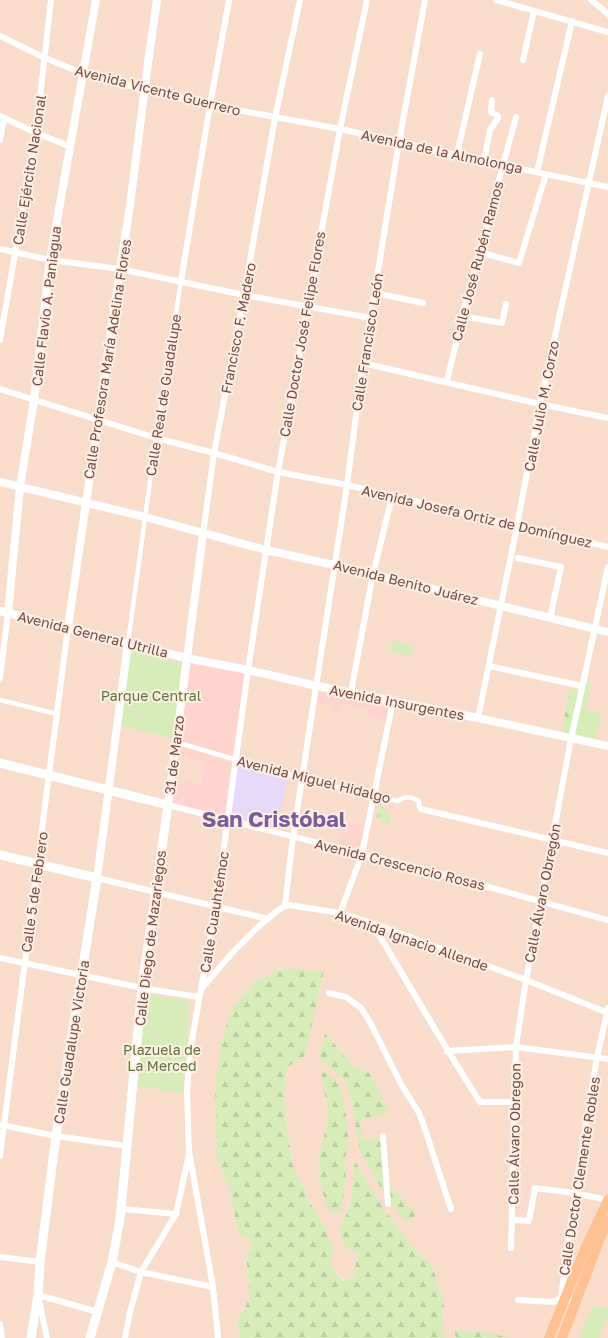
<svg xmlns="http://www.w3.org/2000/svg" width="608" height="1338" font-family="'Golos Text',sans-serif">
	<defs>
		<pattern id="grass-tufts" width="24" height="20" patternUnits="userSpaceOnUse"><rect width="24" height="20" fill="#d8ecba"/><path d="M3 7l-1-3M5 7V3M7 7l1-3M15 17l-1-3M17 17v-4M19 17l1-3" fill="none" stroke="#bdcca1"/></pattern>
		<pattern id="forest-firs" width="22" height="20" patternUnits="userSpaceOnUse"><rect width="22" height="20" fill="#d8ecba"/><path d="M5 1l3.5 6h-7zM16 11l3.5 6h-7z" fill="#bdcca1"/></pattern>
	</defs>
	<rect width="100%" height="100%" fill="#feeadc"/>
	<path fill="#f8ddcd" d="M 0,0 L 608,0 L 608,1338 L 446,1338 L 442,1324 L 444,1305 L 433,1268 L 409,1243 L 381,1205 L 355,1162 L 353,1162 L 354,1184 L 351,1200 L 344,1221 L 338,1227 L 358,1254 L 353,1278 L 345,1281 L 329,1265 L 334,1251 L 324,1226 L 307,1197 L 292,1163 L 284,1103 L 287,1067 L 324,971 L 292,969 L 217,1160 L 229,1189 L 239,1235 L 246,1235 L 250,1241 L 251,1251 L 246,1253 L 250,1298 L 237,1321 L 240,1338 L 0,1338 Z"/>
	<g fill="#ffd4cf">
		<path d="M 189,662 L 246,673 L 233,755 L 176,743 Z"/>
		<path d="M 320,690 L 390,703 L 386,721 L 369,718 L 368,708 L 340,703 L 337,713 L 332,712 L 333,705 L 317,702 Z"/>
		<path d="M 179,746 L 231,762 L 225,817 L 170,804 L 173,779 L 202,785 L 203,762 L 177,755 Z"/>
		<path d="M 345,822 L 364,827 L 359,851 L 339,847 Z"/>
	</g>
	<path fill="#e7d9fa" d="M 238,763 L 288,778 L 277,828 L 230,817 Z"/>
	<path fill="url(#grass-tufts)" d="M 380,803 L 385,809 L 385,811 L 391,816 L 388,824 L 376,818 Z"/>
	<g fill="url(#forest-firs)">
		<path d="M 570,688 L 580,691 L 571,736 L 561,735 Z"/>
		<path d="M 279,969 L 292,969 L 324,971 L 305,1056 L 287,1067 L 284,1103 L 292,1163 L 307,1197 L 324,1226 L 334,1251 L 329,1265 L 344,1281 L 353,1278 L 358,1254 L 345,1247 L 338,1227 C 354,1210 354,1184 353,1162 L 355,1161 L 381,1205 L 409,1243 L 433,1268 L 444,1305 L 442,1324 L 446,1338 L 240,1338 L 237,1321 L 250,1298 L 246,1253 L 251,1250 L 250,1241 L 246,1236 L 239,1235 L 229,1189 L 217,1160 L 215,1088 L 221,1043 L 232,1008 L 256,981 Z"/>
		<path d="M 325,1033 L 353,1066 L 369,1073 L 390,1111 L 360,1121 L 363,1140 L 381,1138 L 385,1179 L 417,1215 L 406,1222 L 386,1197 L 360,1152 L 351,1097 L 344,1080 L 336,1072 L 319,1059 Z"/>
		<path d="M 322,1072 L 330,1075 L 339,1084 L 342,1092 L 345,1107 L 349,1144 L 345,1158 L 346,1177 L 345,1190 L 341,1210 L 335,1214 L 330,1214 C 320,1188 317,1172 322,1144 C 324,1135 328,1124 328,1114 C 328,1099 321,1087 322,1072 Z"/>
		<path d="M 454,1330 L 489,1333 L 509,1338 L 456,1338 Z"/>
	</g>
	<g fill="#d8ecba">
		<path d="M 393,640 L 413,645 L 410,656 L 390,652 Z"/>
		<path d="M 131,651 L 182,664 L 172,738 L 120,726 Z"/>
		<path d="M 586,682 L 592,683 L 585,710 L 602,713 L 595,741 L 574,737 Z"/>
		<path d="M 146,994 L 190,1001 L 183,1094 L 137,1086 Z"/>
		<path d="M 593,1305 L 608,1309 L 608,1316 L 599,1338 L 579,1338 Z"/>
	</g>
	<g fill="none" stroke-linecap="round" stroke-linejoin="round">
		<g stroke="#fff" stroke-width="4.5">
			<path d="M 128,643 L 156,438 L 181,281"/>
			<path d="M 0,700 L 57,714"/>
			<path d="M 176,742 C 249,764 323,785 398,801 C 406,795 411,797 419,801 L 419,807 L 421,809"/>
		</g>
		<g stroke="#fff" stroke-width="6">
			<path d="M 496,0 L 608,32"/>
			<path d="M 591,0 L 608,14"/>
			<path d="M 0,36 L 45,58 L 82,73 L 145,90 L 210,105 L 340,129 L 502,165 L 608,187"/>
			<path d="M 523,60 L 534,11"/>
			<path d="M 0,116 L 36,133 L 69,146"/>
			<path d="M 0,140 L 4,118"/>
			<path d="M 457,154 L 480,54"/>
			<path d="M 484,161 L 490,130 L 498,118 L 498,116 L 491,112 L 492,100"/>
			<path d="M 537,172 L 572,21"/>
			<path d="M 0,249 L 50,260 L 120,269 L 244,295 L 371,318"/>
			<path d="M 479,252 L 519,263 L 546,174"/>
			<path d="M 181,281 L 210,105 L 229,0"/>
			<path d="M 375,293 L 423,303"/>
			<path d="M 462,316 L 502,323 L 506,304"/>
			<path d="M 0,340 L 36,133 L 51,0"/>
			<path d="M 363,363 L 540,404 L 608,418"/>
			<path d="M 447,382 L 462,316 L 516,117"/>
			<path d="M 0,389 L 156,438 L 214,453 L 278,472 L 347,485 L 608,547"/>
			<path d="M 203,534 L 214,453 L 244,295 L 275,118 L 300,0"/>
			<path d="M 518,558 L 561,567 L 550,618"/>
			<path d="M 489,666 L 582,686"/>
			<path d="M 0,678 L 8,613"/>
			<path d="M 351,692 L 373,574 L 392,497"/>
			<path d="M 478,718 L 517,526 L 540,404 L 608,96"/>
			<path d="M 168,805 L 449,876 L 608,920"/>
			<path d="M 421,809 L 608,853"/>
			<path d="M 97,878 L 268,919"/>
			<path d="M 285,905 L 293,837 L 347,485 L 363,363 L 399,142 L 425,0"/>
			<path d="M 340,913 L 362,854 L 393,701"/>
			<path d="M 372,923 C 408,983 442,1043 480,1102 L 514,1102"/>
			<path d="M 0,958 L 142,988 L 199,997"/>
			<path d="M 203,987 C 224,962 245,937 271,916 C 277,911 282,906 289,905 L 340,913 L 372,923 L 526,980 L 608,1013"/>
			<path d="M 329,993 L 346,997 L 361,1008 L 370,1022 L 401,1084 L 419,1113 L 423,1123 L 451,1209"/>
			<path d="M 447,1051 L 516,1047 L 608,1059"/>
			<path d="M 2,1125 L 56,1136 L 127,1146"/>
			<path d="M 383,1136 L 388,1204"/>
			<path d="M 0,1156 L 68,627"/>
			<path d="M 122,1209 L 176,1214"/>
			<path d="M 512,1220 L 529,1221 L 535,1188 L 575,1193 L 608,1200"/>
			<path d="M 511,1248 L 516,1047 L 526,980 L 571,739 L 608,567"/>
			<path d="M 0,1257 L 40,1262"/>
			<path d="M 112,1262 L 141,1272 L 213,1287"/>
			<path d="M 561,1298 L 575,1193 L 597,1057 L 608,1008"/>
			<path d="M 518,1300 L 553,1302 L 561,1298 L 565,1298 L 575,1303"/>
			<path d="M 0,1324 L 2,1338"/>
			<path d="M 47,1338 L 38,1295 L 98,1312"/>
			<path d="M 125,1338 L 130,1312 L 141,1272 L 176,1214 L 189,1155"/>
			<path d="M 218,1338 L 213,1287 L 189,1151 L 187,1091 L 190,1051 L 216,905 L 248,670 L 278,472 L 340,129 L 367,0"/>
		</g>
		<g stroke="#fff" stroke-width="8">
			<path d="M 0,482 L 145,517 L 266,550 L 334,565 L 608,632"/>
			<path d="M 0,611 L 186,658 L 248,670 L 317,686 L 478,718 L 608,746"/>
			<path d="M 8,613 L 20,487 L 34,400 L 50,260 L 96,0"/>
			<path d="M 68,627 L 120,269 L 130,206 L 148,63 L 157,0"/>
			<path d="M 168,805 L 203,534"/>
			<path d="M 97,878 L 128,643"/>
		</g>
		<g stroke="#fff" stroke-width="9">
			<path d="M 0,763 L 168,805 L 142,988 L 120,1219 L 112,1262 L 90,1338"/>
			<path d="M 0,855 L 97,878 L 56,1136 L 40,1262 L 38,1295 L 31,1338"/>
		</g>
		<g stroke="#ffc192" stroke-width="10">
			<path d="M 549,1338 L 585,1249 L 608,1200"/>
			<path d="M 562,1338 L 600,1238 L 608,1220"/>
		</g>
	</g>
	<g text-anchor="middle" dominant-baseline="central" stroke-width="4" stroke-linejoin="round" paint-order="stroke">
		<g font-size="14" fill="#754b43" stroke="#ffefe4">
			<text transform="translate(158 90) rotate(14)">Avenida Vicente Guerrero</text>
			<text transform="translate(442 151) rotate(12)">Avenida de la Almolonga</text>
			<text transform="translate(29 170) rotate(-81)">Calle Ejército Nacional</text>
			<text transform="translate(477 261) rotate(-75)">Calle José Rubén Ramos</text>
			<text transform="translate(46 306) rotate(-83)">Calle Flavio A. Paniagua</text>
			<text transform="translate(238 328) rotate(-79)">Francisco F. Madero</text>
			<text transform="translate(302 334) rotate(-80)">Calle Doctor José Felipe Flores</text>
			<text transform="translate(367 342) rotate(-81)">Calle Francisco León</text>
			<text transform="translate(107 359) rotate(-81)">Calle Profesora María Adelina Flores</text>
			<text transform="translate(163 395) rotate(-81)">Calle Real de Guadalupe</text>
			<text transform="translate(541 406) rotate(-79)">Calle Julio M. Corzo</text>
			<text transform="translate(477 516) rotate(13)">Avenida Josefa Ortiz de Domínguez</text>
			<text transform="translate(406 582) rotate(14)">Avenida Benito Juárez</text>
			<text transform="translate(93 634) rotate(14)">Avenida General Utrilla</text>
			<text transform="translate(397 702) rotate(11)">Avenida Insurgentes</text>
			<text transform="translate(174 755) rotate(-83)">31 de Marzo</text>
			<text transform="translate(314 779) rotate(14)">Avenida Miguel Hidalgo</text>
			<text transform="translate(400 864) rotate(14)">Avenida Crescencio Rosas</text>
			<text transform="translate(34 892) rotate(-82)">Calle 5 de Febrero</text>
			<text transform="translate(542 893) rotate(-79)">Calle Álvaro Obregón</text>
			<text transform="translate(214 912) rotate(-81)">Calle Cuauhtémoc</text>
			<text transform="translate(150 938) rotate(-83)">Calle Diego de Mazariegos</text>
			<text transform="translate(412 940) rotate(19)">Avenida Ignacio Allende</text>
			<text transform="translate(71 1042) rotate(-81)">Calle Guadalupe Victoria</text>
			<text transform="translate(514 1134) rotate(-89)">Calle Álvaro Obregon</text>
			<text transform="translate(579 1176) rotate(-81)">Calle Doctor Clemente Robles</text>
		</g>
		<g font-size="14" fill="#577638" stroke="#ffefe4">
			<text x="151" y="695">Parque Central</text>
			<text x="162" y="1049">Plazuela de<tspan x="162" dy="16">La Merced</tspan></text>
		</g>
		<g font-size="22" font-weight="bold" fill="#795e99" stroke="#ffefe4">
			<text x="274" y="818">San Cristóbal</text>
		</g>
	</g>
</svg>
